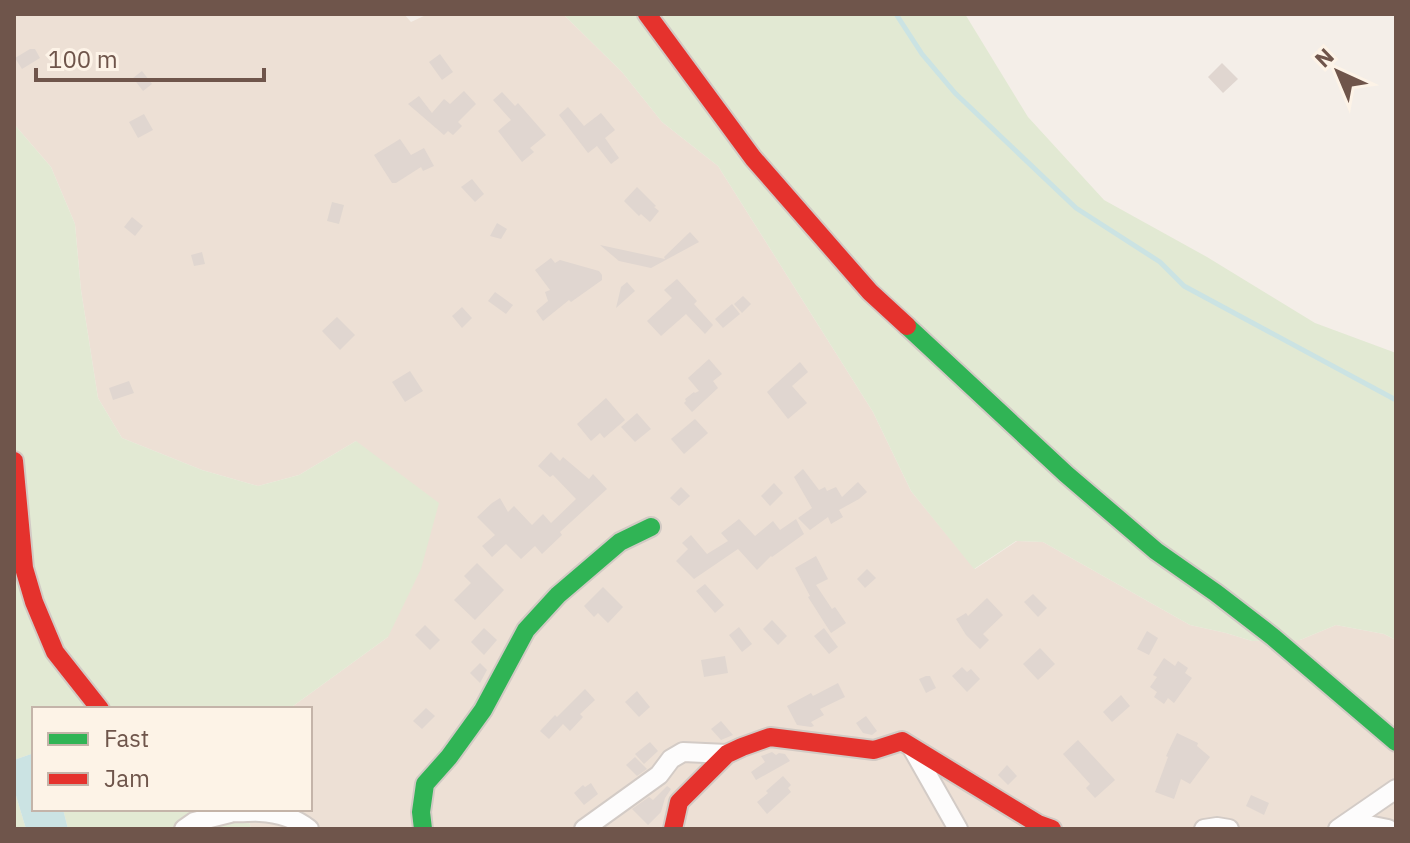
<svg xmlns="http://www.w3.org/2000/svg" width="1410" height="843" font-family="'IBM Plex Sans',sans-serif">
	<rect width="100%" height="100%" fill="#f4eee8"/>
	<path fill="#ede0d5" d="M 14,14 L 404,14 L 411,22 L 428,14 L 563,14 L 622,72 L 662,122 L 718,166 L 873,412 L 911,491 L 975,569 L 1017,541 L 1043,542 L 1190,625 L 1226,633 L 1252,641 L 1300,640 L 1336,625 L 1384,634 L 1396,640 L 1396,829 L 251,829 L 246,809 L 310,809 L 310,709 L 289,709 L 388,637 L 356,441 L 299,475 L 258,486 L 202,470 L 122,438 L 98,398 L 81,290 L 75,224 L 51,167 L 14,124 Z"/>
	<g fill="#e2e9d3">
		<path d="M 563,14 L 965,14 L 1028,117 L 1104,200 L 1207,257 L 1315,323 L 1396,353 L 1396,640 L 1384,634 L 1336,625 L 1300,640 L 1252,641 L 1226,633 L 1190,625 L 1043,542 L 1016,541 L 974,569 L 911,491 L 873,412 L 718,166 L 662,122 L 622,72 Z"/>
		<path d="M 14,124 L 51,167 L 75,224 L 81,290 L 98,398 L 122,438 L 202,470 L 258,486 L 299,475 L 356,441 L 439,503 L 421,569 L 388,637 L 289,709 L 34,709 L 34,753 L 14,760 Z"/>
		<path d="M 14,789 L 26,829 L 14,829 Z"/>
		<path d="M 63,809 L 246,809 L 251,829 L 68,829 Z"/>
	</g>
	<path fill="#cbe3e3" d="M 34,753 L 34,809 L 63,809 L 68,829 L 26,829 L 14,789 L 14,760 Z"/>
	<g fill="none" stroke-linecap="round" stroke-linejoin="round">
		<path stroke="#cbe3e3" stroke-width="5" d="M 896,14 L 922,54 L 955,93 L 1076,208 L 1160,262 L 1184,286 L 1396,400"/>
	</g>
	<g fill="#e0d6d0">
		<path d="M 30,49 L 35,49 L 40,58 L 22,69 L 15,58 Z"/>
		<path d="M 440,54 L 453,72 L 442,80 L 429,62 Z"/>
		<path d="M 1222,63 L 1238,79 L 1223,93 L 1208,77 Z"/>
		<path d="M 142,71 L 152,84 L 143,91 L 133,78 Z"/>
		<path d="M 464,91 L 476,104 L 458,122 L 462,126 L 453,135 L 448,131 L 444,135 L 408,104 L 419,96 L 432,113 L 444,99 L 450,104 Z"/>
		<path d="M 502,92 L 515,106 L 518,103 L 546,135 L 530,148 L 534,152 L 522,162 L 498,131 L 511,120 L 493,100 Z"/>
		<path d="M 568,107 L 584,126 L 601,113 L 615,130 L 605,138 L 619,158 L 611,164 L 597,146 L 588,153 L 559,115 Z"/>
		<path d="M 144,114 L 153,130 L 138,138 L 129,122 Z"/>
		<path d="M 400,139 L 411,155 L 424,148 L 434,166 L 423,171 L 421,167 L 396,183 L 392,183 L 374,155 Z"/>
		<path d="M 472,179 L 484,194 L 475,202 L 461,187 Z"/>
		<path d="M 637,187 L 656,206 L 654,207 L 659,211 L 650,222 L 641,214 L 639,216 L 624,201 Z"/>
		<path d="M 332,202 L 344,205 L 339,224 L 327,221 Z"/>
		<path d="M 132,217 L 143,226 L 135,236 L 124,227 Z"/>
		<path d="M 497,223 L 507,229 L 501,239 L 490,236 Z"/>
		<path d="M 690,232 L 699,242 L 651,268 L 619,261 L 600,245 L 665,259 L 664,257 Z"/>
		<path d="M 202,252 L 205,264 L 194,266 L 191,255 Z"/>
		<path d="M 551,258 L 555,263 L 560,260 L 599,271 L 602,275 L 602,280 L 571,302 L 569,300 L 543,321 L 536,311 L 548,301 L 545,292 L 550,290 L 535,270 Z"/>
		<path d="M 677,279 L 697,301 L 694,304 L 713,325 L 705,334 L 686,314 L 661,336 L 647,321 L 672,298 L 664,290 Z"/>
		<path d="M 627,282 L 635,291 L 616,308 L 621,287 Z"/>
		<path d="M 495,292 L 513,305 L 506,314 L 488,301 Z"/>
		<path d="M 743,296 L 751,304 L 742,313 L 734,304 Z"/>
		<path d="M 732,304 L 740,314 L 723,328 L 715,319 Z"/>
		<path d="M 462,307 L 472,318 L 462,328 L 452,316 Z"/>
		<path d="M 337,317 L 355,335 L 340,350 L 322,331 Z"/>
		<path d="M 709,359 L 722,374 L 713,381 L 718,388 L 692,412 L 684,403 L 686,401 L 685,399 L 694,392 L 695,393 L 699,391 L 688,378 Z"/>
		<path d="M 800,362 L 808,372 L 792,386 L 807,403 L 788,419 L 767,392 Z"/>
		<path d="M 410,371 L 423,391 L 405,402 L 392,382 Z"/>
		<path d="M 129,381 L 134,393 L 113,400 L 109,388 Z"/>
		<path d="M 606,398 L 625,420 L 604,438 L 600,433 L 591,441 L 577,424 Z"/>
		<path d="M 637,413 L 651,429 L 635,442 L 621,427 Z"/>
		<path d="M 695,419 L 708,433 L 684,454 L 671,439 Z"/>
		<path d="M 551,452 L 560,461 L 563,457 L 589,479 L 593,474 L 607,489 L 560,532 L 562,535 L 542,554 L 535,546 L 521,559 L 506,544 L 492,557 L 482,546 L 495,535 L 477,517 L 492,503 L 500,498 L 508,512 L 514,506 L 532,525 L 543,514 L 551,523 L 576,499 L 553,475 L 550,477 L 538,466 Z"/>
		<path d="M 803,469 L 819,490 L 825,487 L 827,491 L 836,487 L 842,497 L 858,482 L 867,492 L 859,499 L 839,510 L 843,517 L 831,524 L 828,517 L 810,530 L 798,518 L 812,508 L 794,477 Z"/>
		<path d="M 774,483 L 783,493 L 770,506 L 761,496 Z"/>
		<path d="M 681,487 L 690,496 L 679,506 L 670,498 Z"/>
		<path d="M 739,519 L 755,536 L 773,521 L 780,530 L 796,519 L 804,534 L 772,557 L 771,556 L 757,570 L 738,549 L 694,579 L 676,561 L 688,549 L 682,543 L 691,535 L 707,554 L 728,541 L 721,533 Z"/>
		<path d="M 816,556 L 828,579 L 816,585 L 832,609 L 835,607 L 846,623 L 831,633 L 808,597 L 810,596 L 795,568 Z"/>
		<path d="M 477,563 L 504,590 L 475,620 L 454,600 L 471,583 L 464,576 Z"/>
		<path d="M 867,569 L 876,578 L 865,588 L 857,579 Z"/>
		<path d="M 705,584 L 724,605 L 715,613 L 696,591 Z"/>
		<path d="M 603,587 L 623,607 L 608,623 L 598,613 L 594,617 L 584,606 Z"/>
		<path d="M 1033,594 L 1047,608 L 1038,617 L 1024,602 Z"/>
		<path d="M 987,598 L 1003,615 L 983,634 L 989,640 L 980,649 L 966,635 L 956,619 L 966,613 L 968,616 Z"/>
		<path d="M 772,620 L 787,636 L 778,645 L 763,629 Z"/>
		<path d="M 425,625 L 440,640 L 430,650 L 415,635 Z"/>
		<path d="M 739,627 L 752,644 L 742,652 L 729,635 Z"/>
		<path d="M 484,628 L 497,640 L 484,655 L 471,642 Z"/>
		<path d="M 824,628 L 838,647 L 829,654 L 814,636 Z"/>
		<path d="M 1147,631 L 1158,638 L 1149,655 L 1137,649 Z"/>
		<path d="M 1040,648 L 1055,664 L 1038,680 L 1023,664 Z"/>
		<path d="M 725,656 L 728,673 L 704,677 L 701,660 Z"/>
		<path d="M 1164,658 L 1175,666 L 1178,661 L 1188,668 L 1185,673 L 1192,678 L 1174,703 L 1168,698 L 1164,704 L 1154,697 L 1157,692 L 1150,687 L 1157,677 L 1153,675 Z"/>
		<path d="M 480,663 L 487,670 L 480,683 L 470,673 Z"/>
		<path d="M 962,667 L 967,672 L 971,669 L 980,679 L 967,692 L 952,676 Z"/>
		<path d="M 926,676 L 930,676 L 936,688 L 926,693 L 919,679 Z"/>
		<path d="M 838,683 L 845,697 L 820,709 L 824,715 L 811,722 L 814,726 L 811,727 L 797,725 L 787,706 L 811,693 L 813,696 Z"/>
		<path d="M 585,689 L 595,700 L 580,714 L 583,717 L 570,731 L 563,724 L 549,739 L 540,731 L 555,715 L 557,717 Z"/>
		<path d="M 637,691 L 650,707 L 639,717 L 625,702 Z"/>
		<path d="M 1121,695 L 1130,706 L 1112,722 L 1103,712 Z"/>
		<path d="M 426,708 L 435,716 L 422,729 L 413,721 Z"/>
		<path d="M 866,716 L 877,731 L 872,735 L 863,733 L 856,723 Z"/>
		<path d="M 721,721 L 733,735 L 721,740 L 711,729 Z"/>
		<path d="M 1177,733 L 1198,743 L 1197,746 L 1210,757 L 1190,784 L 1181,779 L 1174,799 L 1155,792 L 1168,757 L 1166,756 Z"/>
		<path d="M 1078,740 L 1115,780 L 1095,798 L 1086,788 L 1090,784 L 1063,754 Z"/>
		<path d="M 650,742 L 658,751 L 644,764 L 635,754 Z"/>
		<path d="M 772,752 L 776,755 L 779,753 L 785,754 L 790,761 L 756,780 L 751,772 L 765,762 L 761,756 Z"/>
		<path d="M 635,757 L 647,769 L 637,776 L 626,765 Z"/>
		<path d="M 1007,765 L 1017,776 L 1008,785 L 998,775 Z"/>
		<path d="M 783,776 L 791,785 L 788,788 L 791,792 L 767,814 L 757,802 L 768,793 L 766,791 Z"/>
		<path d="M 591,783 L 598,794 L 584,805 L 574,793 L 583,785 L 585,787 Z"/>
		<path d="M 667,786 L 671,789 L 665,798 L 661,812 L 648,825 L 632,809 L 649,797 L 653,800 Z"/>
		<path d="M 1251,795 L 1269,803 L 1264,815 L 1246,806 Z"/>
	</g>
	<g fill="none" stroke-linecap="round" stroke-linejoin="round">
		<defs>
			<g id="street">
				<path d="M 912,748 L 958,829"/>
				<path d="M 222,809 C 235,815 247,811 260,812 C 279,813 295,818 309,829"/>
				<path d="M 1343,826 L 1368,825 L 1388,829"/>
				<path d="M 184,829 L 194,822 L 230,813"/>
				<path d="M 584,829 L 659,775 L 671,759 L 683,752 L 727,754"/>
				<path d="M 1204,829 L 1217,827 L 1229,829"/>
				<path d="M 1338,829 L 1396,789"/>
			</g>
			<g id="fast">
				<path d="M 907,326 L 1066,474 L 1156,551 L 1216,593 L 1273,637 L 1396,742"/>
				<path d="M 423,829 L 421,812 L 425,784 L 449,757 L 483,710 L 526,630 L 558,595 L 620,542 L 651,527"/>
			</g>
			<g id="jam">
				<path d="M 647,14 L 753,158 L 870,292 L 907,326"/>
				<path d="M 14,461 L 24,568 L 34,602 L 55,652 L 100,709"/>
				<path d="M 673,829 L 679,802 L 727,754 L 742,747 L 770,737 L 874,750 L 902,741 L 1038,824 L 1052,829"/>
			</g>
		</defs>
		<use href="#street" stroke="#d3cbc6" stroke-width="22"/>
		<use href="#fast" stroke="#d2cac4" stroke-width="22"/>
		<use href="#jam" stroke="#d2cac4" stroke-width="22"/>
		<use href="#street" stroke="#fdfcfc" stroke-width="18"/>
		<use href="#fast" stroke="#30b455" stroke-width="18"/>
		<use href="#jam" stroke="#e5322d" stroke-width="18"/>
	</g>
	<rect width="1410" height="843" fill="none" stroke="#6f554b" stroke-width="32"/>
	<rect x="32" y="707" width="280" height="104" fill="#fdf3e7" stroke="#c4b4a9" stroke-width="2"/>
	<rect x="48" y="733" width="40" height="12" fill="#30b455" stroke="#c4b4a9" stroke-width="2"/>
	<text x="104" y="747" font-size="24" fill="#6f554b">Fast</text>
	<rect x="48" y="773" width="40" height="12" fill="#e5322d" stroke="#c4b4a9" stroke-width="2"/>
	<text x="104" y="787" font-size="24" fill="#6f554b">Jam</text>
	<g transform="translate(1338 72) rotate(316)" stroke="#fdf3e7" stroke-width="6" paint-order="stroke">
	<path d="M0-6L14 30L0 20L-14 30Z" fill="#6f554b"/>
	<text y="-12" font-size="22" font-weight="bold" text-anchor="middle" fill="#6f554b">N</text>
	</g>
	<path d="M36 68v12h228v-12" fill="none" stroke="#6f554b" stroke-width="4"/>
	<text x="48" y="68" font-size="24" fill="#6f554b" stroke="#fdf3e7" stroke-width="6" paint-order="stroke">100 m</text>
</svg>
